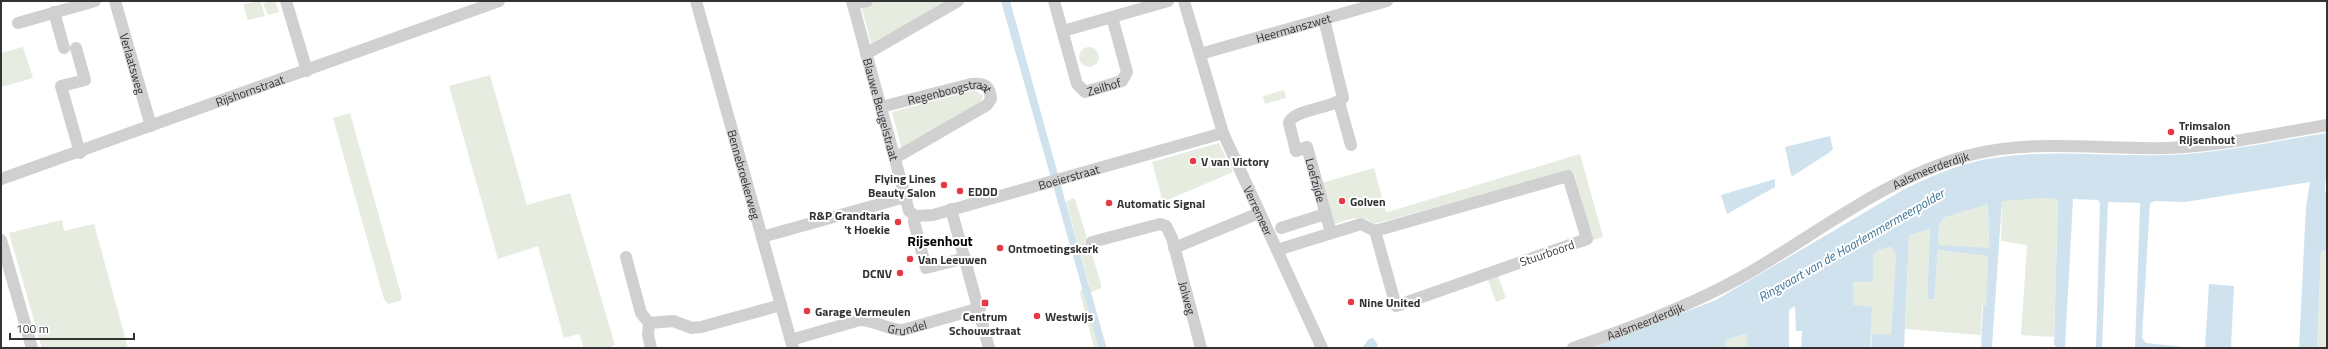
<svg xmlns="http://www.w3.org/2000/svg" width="2328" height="349" font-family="'Titillium Web',sans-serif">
	<rect width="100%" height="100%" fill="#fff"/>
	<g fill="#e6ecdf">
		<path d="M 260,1 L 265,16 L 248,20 L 243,4 Z"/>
		<path d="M 275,1 L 279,12 L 268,15 L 263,3 Z"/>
		<path d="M 878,1 L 949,1 L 872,47 L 861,5 Z"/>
		<path d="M 23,47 L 33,78 L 1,87 L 1,53 Z"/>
		<circle cx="1089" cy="57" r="10"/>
		<path d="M 490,75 L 527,205 L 570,193 L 615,345 L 606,348 L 584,348 L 579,334 L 564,338 L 538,246 L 498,259 L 449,86 Z"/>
		<path d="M 975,90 L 983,96 L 980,103 L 902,150 L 892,112 Z"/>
		<path d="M 1284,90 L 1286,98 L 1265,104 L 1263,96 Z"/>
		<path d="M 350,113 L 402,298 L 400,301 L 388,304 L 384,299 L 333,118 Z"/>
		<path d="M 1219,143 L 1233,172 L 1163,202 L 1152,162 Z"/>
		<path d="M 1580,154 L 1603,237 L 1593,240 L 1574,173 L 1571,171 L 1374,224 C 1363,213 1348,220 1335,224 L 1332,222 L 1321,183 L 1374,168 L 1386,212 L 1388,212 Z"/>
		<path d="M 1073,198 L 1075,199 L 1101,284 L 1101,288 L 1091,292 L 1107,348 L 1094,348 L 1080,293 L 1082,288 L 1089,285 L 1066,202 Z"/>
		<path d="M 2040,198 L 2058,199 L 2054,337 L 2021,335 L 2027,245 L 2001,241 L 2002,200 Z"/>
		<path d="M 1988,204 L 1989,249 L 1938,245 L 1939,225 L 1943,218 Z"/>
		<path d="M 62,220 L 64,231 L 94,224 L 128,348 L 42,348 L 9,233 Z"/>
		<path d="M 1930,229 L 1927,299 L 1934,299 L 1938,250 L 1988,256 L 1986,305 L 1982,306 L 1981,335 L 1905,329 L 1909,235 Z"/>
		<path d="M 1891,247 L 1896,254 L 1891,335 L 1872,335 L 1870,348 L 1872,307 L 1853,306 L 1853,282 L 1873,282 L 1873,255 L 1879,250 Z"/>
		<path d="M 2321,250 L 2327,251 L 2327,348 L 2317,348 Z"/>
		<path d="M 1498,276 L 1506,298 L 1496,302 L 1488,280 Z"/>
		<path d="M 1746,334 L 1748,348 L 1725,348 L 1725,340 Z"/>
	</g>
	<g fill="#cfe2ee" fill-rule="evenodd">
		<path d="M 1001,1 L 1010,1 L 1106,348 L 1099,348 Z"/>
		<path d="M 2327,133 L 2327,182 L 2325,183 L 2325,192 L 2327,193 L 2327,251 L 2321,250 L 2317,348 L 2299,348 L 2306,207 L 2310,182 L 2185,202 L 2155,201 L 2150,203 L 2142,338 L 2146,343 L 2193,348 L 2135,348 L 2140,206 L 2140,203 L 2108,202 L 2102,348 L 2096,348 L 2100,203 L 2098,200 L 2073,199 L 2065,348 L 2058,348 L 2054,345 L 2058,199 L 2040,198 L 2002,201 L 1992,348 L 1981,348 L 1983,306 L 1986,305 L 1988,256 L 1938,250 L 1934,299 L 1927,299 L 1930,229 L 1909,235 L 1904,348 L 1871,348 L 1872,334 L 1891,335 L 1896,254 L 1891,247 L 1879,250 L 1873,255 L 1873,282 L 1853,282 L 1853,305 L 1872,307 L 1870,348 L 1801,348 L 1802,331 L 1796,331 L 1795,306 L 1789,310 L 1789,348 L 1748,348 L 1746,334 L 1725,340 L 1725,348 L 1592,348 L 1716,300 L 1901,191 C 1928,177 1957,165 1987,159 C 2046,148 2108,157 2168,155 C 2221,153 2274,141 2327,133 ZM 1988,204 L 1989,248 L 1938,245 L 1939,225 L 1943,218 Z"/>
		<path d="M 1830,136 L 1833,149 L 1830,152 L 1793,176 L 1791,175 L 1785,147 Z"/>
		<path d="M 1775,179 L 1775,187 L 1727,214 L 1721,195 Z"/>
		<path d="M 2209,284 L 2234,286 L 2231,348 L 2205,348 Z"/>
		<path d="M 1373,338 L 1378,345 L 1376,348 L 1362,348 L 1369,339 Z"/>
	</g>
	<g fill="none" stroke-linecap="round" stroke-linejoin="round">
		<g stroke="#d0d0d0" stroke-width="12">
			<path id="s1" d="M 115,1 L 151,126"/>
			<path d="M 286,1 L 307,71"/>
			<path id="s2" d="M 696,1 L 793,348"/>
			<path id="s3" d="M 852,1 L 909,211 L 915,216"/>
			<path id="s4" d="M 1054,1 L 1077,84 L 1085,92 L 1122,81 L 1127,72 L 1112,17"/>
			<path id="s5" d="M 1184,1 L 1223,133 L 1322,348"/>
			<path d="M 853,4 L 867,1"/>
			<path d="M 54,12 L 64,48"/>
			<path id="s6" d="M 1324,19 L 1343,98 C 1332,109 1293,109 1289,123 L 1296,151 L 1307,147 L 1331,233"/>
			<path d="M 18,23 L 95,1"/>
			<path d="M 1063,31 L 1168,1"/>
			<path d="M 76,48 L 85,80 L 61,86 L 80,153"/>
			<path d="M 866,54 L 958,1"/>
			<path id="s7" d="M 1200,54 L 1387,1"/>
			<path d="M 1339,102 L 1351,145"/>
			<path id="s8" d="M 881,107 L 971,84 C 984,83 990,85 991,99 L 987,105 L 895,158"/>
			<path id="s9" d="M 1,179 L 499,1"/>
			<path d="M 951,209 L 989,348"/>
			<path id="s10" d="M 915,216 L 933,215 L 1223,133"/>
			<path d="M 915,216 L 914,222 L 926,268 L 965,258"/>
			<path d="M 1281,228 L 1325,214"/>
			<path d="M 762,237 L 905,197"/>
			<path d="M 1,240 L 32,348"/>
			<path id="s11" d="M 1092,242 L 1160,224 L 1166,226 L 1172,238 L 1201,348"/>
			<path d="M 1174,248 L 1259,213"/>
			<path d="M 1277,250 L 1361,224 L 1375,231 L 1568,176 L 1587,239 L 1396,306 L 1375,231"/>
			<path d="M 626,257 L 641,313 L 649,323 L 648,335 L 651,348"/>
			<path d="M 649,323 L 673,321 L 692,328 L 701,327 L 781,305"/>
			<path id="s12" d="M 790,337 L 794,339 L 860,320 C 875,320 887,330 903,330 L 980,308"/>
			<path id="s13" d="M 1573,348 C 1632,327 1693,305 1747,274 C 1818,233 1886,178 1966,156 C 2032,138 2100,150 2167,148 C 2221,146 2274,134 2327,125"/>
		</g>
	</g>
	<g fill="#e63946" stroke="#fff" stroke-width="1.5">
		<circle cx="2171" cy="132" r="4"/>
		<circle cx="1193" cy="161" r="4"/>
		<circle cx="944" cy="185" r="4"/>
		<circle cx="960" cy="191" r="4"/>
		<circle cx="1342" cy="201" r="4"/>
		<circle cx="1109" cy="203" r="4"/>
		<circle cx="898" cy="222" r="4"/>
		<circle cx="1000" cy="248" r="4"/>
		<circle cx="910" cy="259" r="4"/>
		<circle cx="900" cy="273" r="4"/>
		<circle cx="1351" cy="302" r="4"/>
		<rect x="981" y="299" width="8" height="8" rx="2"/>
		<circle cx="807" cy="311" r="4"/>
		<circle cx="1037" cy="316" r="4"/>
	</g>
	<g text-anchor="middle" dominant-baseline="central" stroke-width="4" stroke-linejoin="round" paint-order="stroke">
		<g font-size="12" fill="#333" stroke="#fff">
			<text stroke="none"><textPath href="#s7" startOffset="97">Heermanszwet</textPath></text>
			<text stroke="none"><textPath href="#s1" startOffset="65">Verlaatsweg</textPath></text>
			<text stroke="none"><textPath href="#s4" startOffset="117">Zeilhof</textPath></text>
			<text stroke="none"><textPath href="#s9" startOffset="264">Rijshornstraat</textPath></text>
			<text stroke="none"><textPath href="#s8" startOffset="71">Regenboogstraat</textPath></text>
			<text stroke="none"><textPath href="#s3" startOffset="112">Blauwe Beugelstraat</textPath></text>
			<text stroke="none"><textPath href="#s13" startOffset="401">Aalsmeerderdijk</textPath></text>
			<text stroke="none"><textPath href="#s2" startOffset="180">Bennebroekerweg</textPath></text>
			<text stroke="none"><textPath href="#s10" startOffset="159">Boeierstraat</textPath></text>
			<text stroke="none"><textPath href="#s6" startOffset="217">Loefzijde</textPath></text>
			<text stroke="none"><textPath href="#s5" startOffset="223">Verremeer</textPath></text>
			<text transform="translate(1547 253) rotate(-19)">Stuurboord</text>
			<text stroke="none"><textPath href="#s11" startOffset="152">Jolweg</textPath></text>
			<text stroke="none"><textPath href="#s13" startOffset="77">Aalsmeerderdijk</textPath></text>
			<text stroke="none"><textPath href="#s12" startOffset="122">Grundel</textPath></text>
		</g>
		<g font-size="12" font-weight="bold" fill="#333" stroke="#fff" text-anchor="start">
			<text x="2179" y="125">Trimsalon<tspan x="2179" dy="14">Rijsenhout</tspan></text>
			<text x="1201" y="161">V van Victory</text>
			<text x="936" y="178" text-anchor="end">Flying Lines<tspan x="936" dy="14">Beauty Salon</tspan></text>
			<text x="968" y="191">EDDD</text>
			<text x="1350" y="201">Golven</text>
			<text x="1117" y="203">Automatic Signal</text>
			<text x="890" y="215" text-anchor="end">R&amp;P Grandtaria<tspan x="890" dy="14">'t Hoekie</tspan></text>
			<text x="1008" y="248">Ontmoetingskerk</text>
			<text x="918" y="259">Van Leeuwen</text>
			<text x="892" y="273" text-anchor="end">DCNV</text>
			<text x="1359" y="302">Nine United</text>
			<text x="815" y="311">Garage Vermeulen</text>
			<text x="985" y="316" text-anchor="middle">Centrum<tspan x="985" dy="14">Schouwstraat</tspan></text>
			<text x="1045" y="316">Westwijs</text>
		</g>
		<g font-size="13" font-style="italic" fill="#3f7597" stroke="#fff">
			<text transform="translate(1851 245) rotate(-30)">Ringvaart van de Haarlemmermeerpolder</text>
		</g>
		<g font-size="14" font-weight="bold" fill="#000" stroke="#fff">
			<text x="940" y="240">Rijsenhout</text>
		</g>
	</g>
	<rect width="2328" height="349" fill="none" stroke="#333333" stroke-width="4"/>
	<path d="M10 333v6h124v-6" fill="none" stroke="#333333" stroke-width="2"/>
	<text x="16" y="333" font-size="12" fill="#333333" stroke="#ffffff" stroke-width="3" paint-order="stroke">100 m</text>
</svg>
